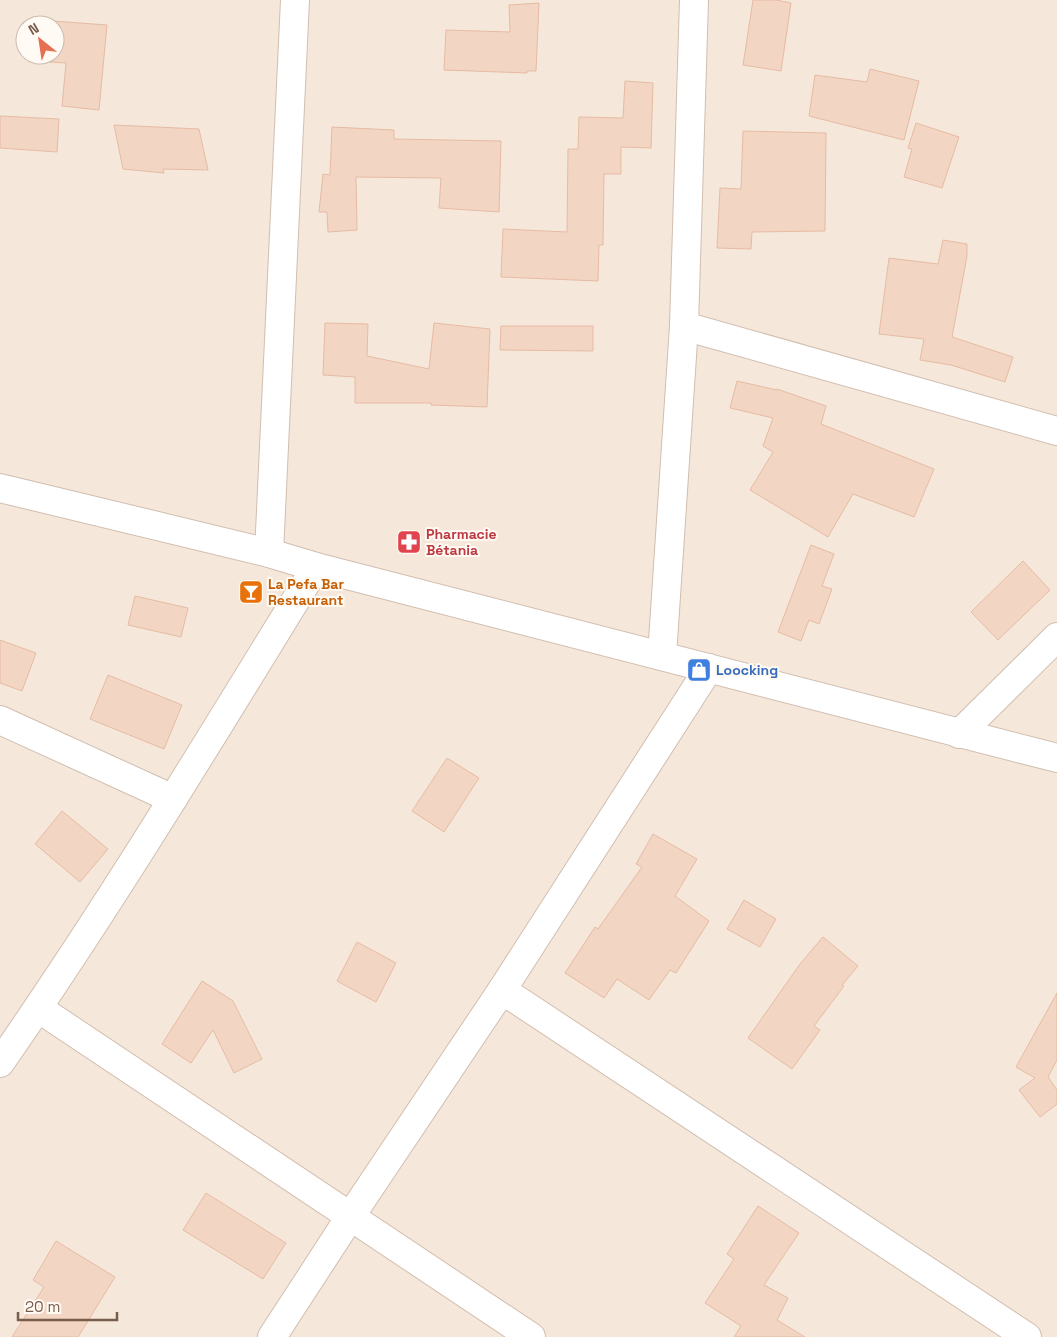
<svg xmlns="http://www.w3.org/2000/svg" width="1057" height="1337" font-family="'Space Grotesk',sans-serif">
	<rect width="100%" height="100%" fill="#fdf6ec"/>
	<path fill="#f5e8da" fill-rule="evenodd" d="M 0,0 L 1057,0 L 1057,1337 L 0,1337 ZM 25,25 L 55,25 L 55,55 L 25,55 Z"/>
	<g fill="#f3d5c3" stroke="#e6bba3">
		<path d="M 753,0 L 776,0 L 791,3 L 781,71 L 743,65 Z"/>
		<path d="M 539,3 L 536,71 L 527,71 L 527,73 L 444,70 L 446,30 L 510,32 L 509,5 Z"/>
		<path d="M 53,21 L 107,25 L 99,110 L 62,106 L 66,63 L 49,62 L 50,55 L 55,55 L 55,25 L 53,25 Z"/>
		<path d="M 870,69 L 919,81 L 904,140 L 809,116 L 815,75 L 867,82 Z"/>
		<path d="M 625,81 L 653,83 L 651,148 L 621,147 L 621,174 L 604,174 L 603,245 L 599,245 L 598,281 L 501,277 L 503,229 L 567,232 L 568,149 L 578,149 L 579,117 L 623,118 Z"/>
		<path d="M 0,116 L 59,119 L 57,152 L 0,148 Z"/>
		<path d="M 916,123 L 959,137 L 942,188 L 904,177 L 912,149 L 908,148 Z"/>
		<path d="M 114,125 L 199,129 L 208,170 L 163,169 L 164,173 L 123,169 Z"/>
		<path d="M 332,127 L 394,130 L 394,139 L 501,141 L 499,212 L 439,208 L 441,178 L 356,177 L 357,230 L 328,232 L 327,212 L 319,212 L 323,174 L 330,175 Z"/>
		<path d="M 743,131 L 826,133 L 825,231 L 752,232 L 751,249 L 717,248 L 720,188 L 741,189 Z"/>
		<path d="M 943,240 L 967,244 L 967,256 L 952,337 L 1013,357 L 1005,382 L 951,365 L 920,360 L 924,339 L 879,334 L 889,258 L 938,264 Z"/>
		<path d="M 325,323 L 368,324 L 367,356 L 429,369 L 434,323 L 490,329 L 487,407 L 431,405 L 431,403 L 355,403 L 355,377 L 323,375 Z"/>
		<path d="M 501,326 L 593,326 L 593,351 L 500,350 Z"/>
		<path d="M 737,381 L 777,390 L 777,389 L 826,406 L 821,424 L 934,469 L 914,517 L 853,494 L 828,537 L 750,490 L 773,452 L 763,446 L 773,418 L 730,408 Z"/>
		<path d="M 811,545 L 834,554 L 822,586 L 832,589 L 819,624 L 809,620 L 801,641 L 778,632 Z"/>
		<path d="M 1023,561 L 1050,590 L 998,640 L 971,612 Z"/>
		<path d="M 135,596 L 188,608 L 181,637 L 128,625 Z"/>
		<path d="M 0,640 L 36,653 L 22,691 L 0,683 Z"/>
		<path d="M 108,675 L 182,705 L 164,749 L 90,719 Z"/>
		<path d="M 447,758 L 479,778 L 444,832 L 412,811 Z"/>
		<path d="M 62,811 L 108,849 L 80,882 L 35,844 Z"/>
		<path d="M 653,834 L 697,859 L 675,896 L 709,921 L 676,973 L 670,970 L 649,1000 L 617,979 L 604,998 L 565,973 L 595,927 L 598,929 L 642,867 L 636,864 Z"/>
		<path d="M 744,900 L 776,919 L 760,947 L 727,929 Z"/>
		<path d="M 823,937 L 858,966 L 842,985 L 844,986 L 814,1026 L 820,1030 L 792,1069 L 748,1038 L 800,964 Z"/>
		<path d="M 357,942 L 396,963 L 376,1002 L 337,981 Z"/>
		<path d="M 202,981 L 233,1001 L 262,1059 L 234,1073 L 213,1030 L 191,1063 L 162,1044 Z"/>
		<path d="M 1057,993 L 1057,1060 L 1048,1077 L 1057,1090 L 1057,1104 L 1040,1117 L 1019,1090 L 1035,1078 L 1016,1067 Z"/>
		<path d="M 206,1193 L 286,1243 L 263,1279 L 183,1230 Z"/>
		<path d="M 758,1206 L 799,1233 L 764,1285 L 788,1298 L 777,1320 L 805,1337 L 734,1337 L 741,1326 L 705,1303 L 734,1259 L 727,1254 Z"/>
		<path d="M 56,1241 L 115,1277 L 78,1337 L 12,1337 L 44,1287 L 33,1280 Z"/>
	</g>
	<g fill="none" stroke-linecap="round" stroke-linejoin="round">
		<defs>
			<g id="street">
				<path d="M 684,326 L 1057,431"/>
				<path d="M 0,488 L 269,553 L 316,567 L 1057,758"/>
				<path d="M 269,553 L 295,0"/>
				<path d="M 662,656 L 684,326 L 694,0"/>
				<path d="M 0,720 L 173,799"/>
				<path d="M 959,734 L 1057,637"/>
				<path d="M 502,990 L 1027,1337"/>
				<path d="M 38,1008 L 531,1337"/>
				<path d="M 0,1063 C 112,902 213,734 316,567"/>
				<path d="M 272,1337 L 350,1217 L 502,990 L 709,668"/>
			</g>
		</defs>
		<use href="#street" stroke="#d1beb0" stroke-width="30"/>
		<use href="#street" stroke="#fff" stroke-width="28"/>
	</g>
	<defs>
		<symbol id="pharmacy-square" viewBox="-11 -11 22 22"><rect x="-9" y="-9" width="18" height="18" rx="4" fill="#e0444e" stroke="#fffaf3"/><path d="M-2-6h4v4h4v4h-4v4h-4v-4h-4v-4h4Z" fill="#fff"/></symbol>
		<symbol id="bar-square" viewBox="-11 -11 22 22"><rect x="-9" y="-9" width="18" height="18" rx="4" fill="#e8710a" stroke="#fffaf3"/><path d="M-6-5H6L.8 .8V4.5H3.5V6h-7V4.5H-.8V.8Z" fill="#fff"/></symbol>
		<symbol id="shop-square" viewBox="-11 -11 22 22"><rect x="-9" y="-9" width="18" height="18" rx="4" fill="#3f7fe0" stroke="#fffaf3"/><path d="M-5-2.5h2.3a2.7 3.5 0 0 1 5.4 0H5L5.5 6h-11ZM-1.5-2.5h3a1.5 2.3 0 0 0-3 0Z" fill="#fff"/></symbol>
	</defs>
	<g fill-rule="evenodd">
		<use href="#pharmacy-square" x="395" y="528" width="28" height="28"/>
		<use href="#bar-square" x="237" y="578" width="28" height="28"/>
		<use href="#shop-square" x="685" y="656" width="28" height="28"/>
	</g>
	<g text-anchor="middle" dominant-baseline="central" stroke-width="4" stroke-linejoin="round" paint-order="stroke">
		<g font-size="14" font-weight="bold" fill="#be3a42" stroke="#fffaf3" text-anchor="start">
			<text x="426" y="534">Pharmacie<tspan x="426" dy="16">Bétania</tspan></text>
		</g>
		<g font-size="14" font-weight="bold" fill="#c56008" stroke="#fffaf3" text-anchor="start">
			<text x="268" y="584">La Pefa Bar<tspan x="268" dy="16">Restaurant</tspan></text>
		</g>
		<g font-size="14" font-weight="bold" fill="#366cbe" stroke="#fffaf3" text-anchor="start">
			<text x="716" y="670">Loocking</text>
		</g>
	</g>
	<g transform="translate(40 40) rotate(330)"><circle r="24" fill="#fffaf3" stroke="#cabbb1"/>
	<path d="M0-4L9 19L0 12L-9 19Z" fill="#e76f51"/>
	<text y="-8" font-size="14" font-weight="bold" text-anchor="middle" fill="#7a5c4d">N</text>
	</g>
	<path d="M18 1312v8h99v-8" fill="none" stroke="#7a5c4d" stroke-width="2.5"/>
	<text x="25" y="1312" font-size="15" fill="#7a5c4d" stroke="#fffaf3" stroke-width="4" paint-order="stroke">20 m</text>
</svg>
